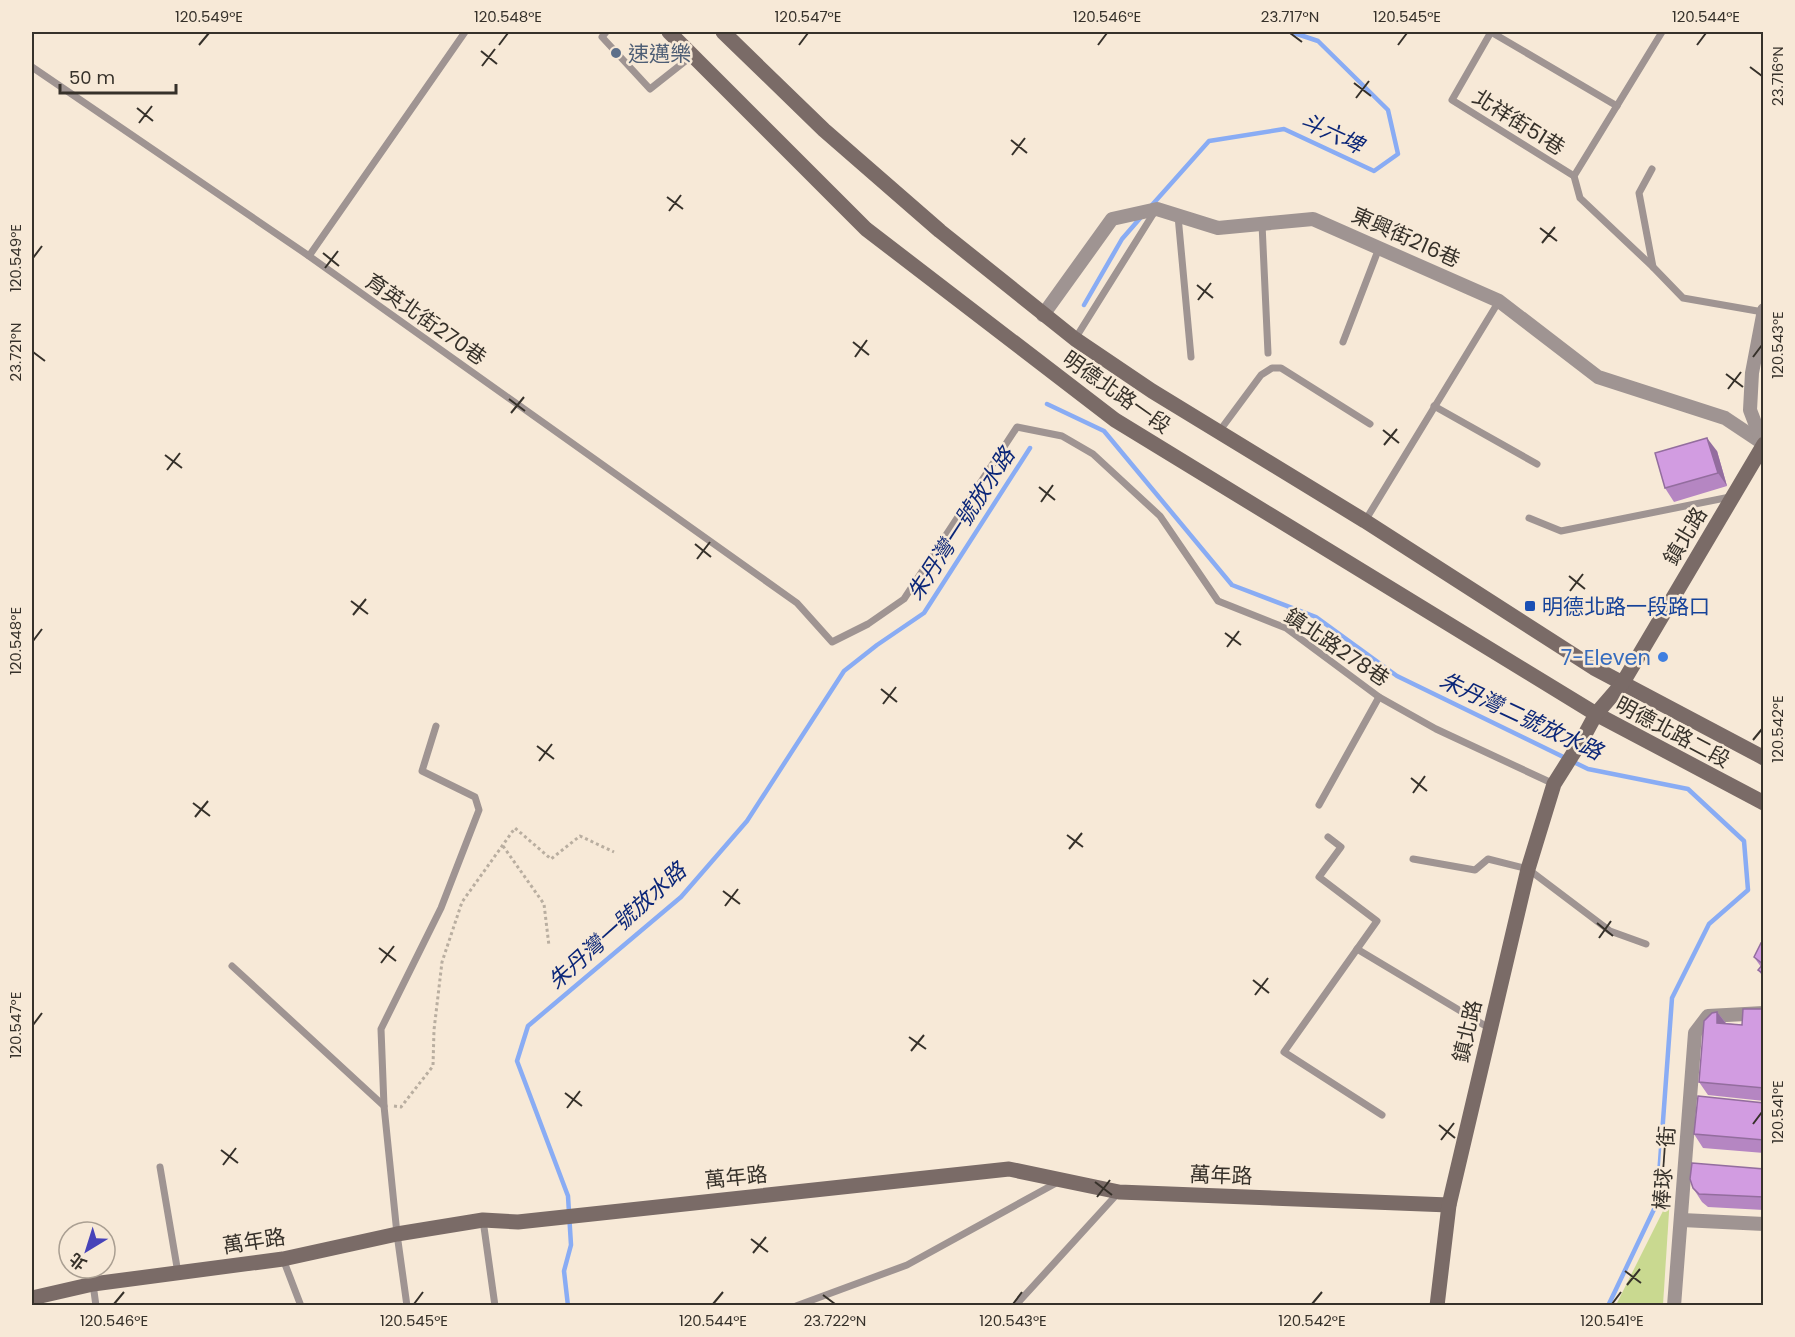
<svg xmlns="http://www.w3.org/2000/svg" width="1795" height="1337" font-family="Poppins,'Noto Sans TC',sans-serif">
	<rect width="100%" height="100%" fill="#f7e9d7"/>
	<path fill="#c9d990" d="M 1670,1197 L 1663,1305 L 1616,1305 Z"/>
	<g fill="none" stroke-linecap="round" stroke-linejoin="round">
		<g stroke="#89acf4" stroke-width="4.5">
			<path d="M 1152,205 L 1209,141 L 1284,129 L 1374,171 L 1398,154 L 1388,110 L 1318,41 L 1291,32"/>
			<path d="M 1084,305 L 1122,239 L 1142,216"/>
			<path d="M 1047,404 L 1104,431 L 1232,585 L 1316,617 L 1397,676 L 1588,769 L 1688,789 L 1744,841 L 1748,890 L 1709,924 L 1672,998 L 1657,1203 L 1608,1306"/>
			<path d="M 568,1306 L 564,1271 L 571,1245 L 568,1196 L 517,1061 L 528,1026 L 681,897 L 747,821 L 844,671 L 877,645 L 924,613 L 1030,448"/>
		</g>
		<g stroke="#b9aea0" stroke-width="3" stroke-dasharray="3 3" stroke-linecap="butt">
			<path d="M 503,846 L 544,904 L 549,946"/>
			<path d="M 394,1106 L 401,1107 L 433,1066 L 434,1030 L 442,962 L 462,902 L 515,828 L 551,859 L 580,836 L 614,852"/>
		</g>
		<g stroke="#9f9492" stroke-width="7">
			<path d="M 606,32 L 602,37 L 650,89 L 693,55"/>
			<path d="M 1491,32 L 1452,100 L 1574,176"/>
			<path d="M 1491,32 L 1617,106"/>
			<path d="M 32,67 L 309,256 L 797,603 L 832,642 L 868,624 L 904,599 L 1017,427 L 1062,436 L 1093,454 L 1160,516 L 1218,601 L 1286,628 L 1379,697 L 1436,729 L 1554,784"/>
			<path d="M 1652,169 L 1639,193 L 1653,267 L 1683,298 L 1763,312"/>
			<path d="M 1178,216 L 1191,357"/>
			<path d="M 1262,224 L 1268,353"/>
			<path d="M 309,256 L 465,32"/>
			<path d="M 1653,267 L 1580,198 L 1574,176 L 1662,32"/>
			<path d="M 1075,339 L 1155,211"/>
			<path d="M 1343,342 L 1379,248"/>
			<path d="M 1434,406 L 1537,464"/>
			<path d="M 1218,433 L 1261,375 L 1272,368 L 1281,368 L 1370,424"/>
			<path d="M 1529,518 L 1561,531 L 1730,497"/>
			<path d="M 1365,521 L 1499,301"/>
			<path d="M 1319,805 L 1379,697"/>
			<path d="M 1328,837 L 1341,847 L 1319,877 L 1377,921 L 1284,1052 L 1382,1115"/>
			<path d="M 1413,859 L 1475,870 L 1488,859 L 1528,869 L 1610,931 L 1646,944"/>
			<path d="M 1357,949 L 1489,1028"/>
			<path d="M 232,966 L 384,1106"/>
			<path d="M 160,1167 L 178,1273"/>
			<path d="M 483,1220 L 495,1306"/>
			<path d="M 283,1259 L 301,1306"/>
			<path d="M 93,1284 L 96,1306"/>
			<path d="M 407,1306 L 397,1234 L 384,1106 L 381,1029 L 441,908 L 479,810 L 475,797 L 422,771 L 436,726"/>
			<path d="M 796,1306 L 907,1265 L 1058,1182"/>
			<path d="M 1015,1306 L 1119,1192"/>
		</g>
		<g stroke="#9f9492" stroke-width="14">
			<path d="M 1043,315 L 1112,219 L 1157,209 L 1218,228 L 1313,219 L 1499,301 L 1598,377 L 1725,418 L 1764,444"/>
			<path d="M 1763,444 L 1750,410 L 1752,373 L 1764,310"/>
			<path d="M 1682,1220 L 1764,1224"/>
			<path d="M 1674,1306 L 1695,1033 L 1708,1016 L 1764,1013"/>
		</g>
		<g stroke="#7a6b67" stroke-width="15">
			<path d="M 669,32 L 866,229 L 1115,420 L 1596,714 L 1764,803"/>
			<path d="M 723,32 L 824,130 L 940,231 L 1075,339 L 1152,391 L 1365,521 L 1594,668 L 1764,758"/>
			<path d="M 32,1298 L 93,1284 L 283,1259 L 397,1234 L 483,1220 L 518,1222 L 1009,1169 L 1119,1192 L 1449,1205"/>
			<path d="M 1437,1306 L 1449,1205 L 1528,869 L 1554,784 L 1583,738 L 1596,714 L 1622,684 L 1764,444"/>
		</g>
	</g>
	<g fill="#b586c2">
		<path d="M 1717,451 L 1727,486 L 1674,502 L 1665,488 Z"/>
		<path d="M 1764,944 L 1764,978 L 1758,970 L 1761,967 L 1754,957 Z"/>
		<path d="M 1764,1009 L 1764,1101 L 1708,1095 L 1699,1082 L 1717,1012 L 1726,1023 L 1742,1025 Z"/>
		<path d="M 1764,1103 L 1764,1153 L 1703,1148 L 1694,1134 Z"/>
		<path d="M 1764,1169 L 1764,1210 L 1708,1207 L 1702,1202 L 1693,1188 Z"/>
	</g>
	<g fill="#936d9e">
		<path d="M 1707,438 L 1717,451 L 1727,486 L 1718,473 Z"/>
		<path d="M 1717,1012 L 1727,1025 L 1717,1023 Z"/>
	</g>
	<g fill="#d29ce1" stroke="#936d9e" stroke-width="1.5">
		<path d="M 1707,438 L 1718,473 L 1665,488 L 1655,453 Z"/>
		<path d="M 1761,943 L 1764,944 L 1764,974 L 1758,970 L 1763,964 L 1754,957 Z"/>
		<path d="M 1743,1009 L 1764,1009 L 1764,1088 L 1699,1082 L 1704,1021 L 1712,1013 L 1717,1012 L 1717,1023 L 1742,1025 Z"/>
		<path d="M 1698,1096 L 1764,1103 L 1764,1140 L 1694,1134 Z"/>
		<path d="M 1692,1163 L 1764,1169 L 1764,1197 L 1699,1194 L 1693,1188 L 1690,1179 Z"/>
	</g>
	<path fill="none" stroke="#36312a" stroke-width="2" d="M 1290,33 L 1302,42M 199,45 L 209,33M 499,45 L 508,33M 799,45 L 808,33M 1098,45 L 1107,33M 1398,45 L 1407,33M 1697,45 L 1706,33M 481,51 L 497,64M 482,66 L 495,49M 1750,67 L 1762,76M 1354,83 L 1371,96M 1356,98 L 1369,81M 137,108 L 153,121M 139,123 L 152,106M 1011,140 L 1027,153M 1012,155 L 1025,138M 667,197 L 683,209M 669,211 L 681,195M 1540,228 L 1557,241M 1542,243 L 1555,227M 323,253 L 339,266M 33,258 L 42,246M 325,268 L 338,251M 1197,285 L 1213,298M 1198,300 L 1211,283M 853,342 L 869,355M 33,352 L 45,361M 855,357 L 867,340M 1753,357 L 1762,345M 1726,374 L 1743,387M 1728,389 L 1741,372M 509,399 L 525,411M 511,413 L 524,397M 1383,430 L 1399,443M 1384,445 L 1397,429M 165,455 L 182,468M 167,470 L 180,453M 1039,487 L 1055,500M 1041,502 L 1053,485M 695,544 L 711,557M 697,559 L 710,542M 1569,576 L 1585,589M 1570,591 L 1583,574M 351,601 L 368,614M 353,615 L 366,599M 1225,633 L 1241,645M 33,641 L 42,629M 1227,647 L 1239,631M 881,689 L 897,702M 883,704 L 896,687M 1753,740 L 1762,729M 537,746 L 554,759M 539,761 L 552,744M 1411,778 L 1427,791M 1413,793 L 1425,776M 193,803 L 210,816M 195,817 L 208,801M 1067,835 L 1083,847M 1069,849 L 1082,833M 723,891 L 740,904M 725,906 L 738,889M 1597,923 L 1613,936M 1599,938 L 1611,921M 379,948 L 396,961M 381,963 L 394,946M 1253,980 L 1269,993M 1255,995 L 1268,978M 33,1025 L 42,1013M 909,1037 L 926,1049M 911,1051 L 924,1035M 565,1093 L 582,1106M 567,1108 L 580,1091M 1753,1124 L 1762,1112M 1439,1125 L 1455,1138M 1441,1140 L 1454,1123M 221,1150 L 238,1163M 223,1165 L 236,1148M 1095,1182 L 1112,1195M 1097,1197 L 1110,1180M 751,1239 L 768,1252M 753,1253 L 766,1237M 1625,1271 L 1641,1283M 1627,1285 L 1640,1269M 823,1295 L 835,1304M 114,1304 L 124,1292M 414,1304 L 423,1292M 713,1304 L 723,1292M 1013,1304 L 1022,1292M 1312,1304 L 1322,1292M 1612,1304 L 1621,1292"/>
	<circle fill="#5c6f8a" stroke="#f7e9d7" stroke-width="2" cx="616" cy="53" r="6"/>
	<rect fill="#1a4fb4" stroke="#f7e9d7" stroke-width="2" x="1524" y="600" width="12" height="12" rx="3"/>
	<circle fill="#3f7fe0" stroke="#f7e9d7" stroke-width="2" cx="1663" cy="657" r="6"/>
	<g text-anchor="middle" dominant-baseline="central" stroke-width="5" stroke-linejoin="round" paint-order="stroke">
		<g font-size="21" fill="#4e5e75" stroke="#f7e9d7" text-anchor="start">
			<text x="628" y="53">速邁樂</text>
		</g>
		<g font-size="21" fill="#36312a" stroke="#f7e9d7">
			<text transform="translate(1519 122) rotate(32)">北祥街51巷</text>
			<text transform="translate(1406 237) rotate(24)">東興街216巷</text>
			<text transform="translate(426 319) rotate(35)">育英北街270巷</text>
			<text transform="translate(1117 392) rotate(35)">明德北路一段</text>
			<text transform="translate(1685 536) rotate(-59)">鎮北路</text>
			<text transform="translate(1337 647) rotate(34)">鎮北路278巷</text>
			<text transform="translate(1673 732) rotate(28)">明德北路二段</text>
			<text transform="translate(1467 1031) rotate(-77)">鎮北路</text>
			<text transform="translate(1664 1168) rotate(-86)">棒球一街</text>
			<text transform="translate(1221 1175) rotate(2)">萬年路</text>
			<text transform="translate(736 1177) rotate(-6)">萬年路</text>
			<text transform="translate(254 1241) rotate(-9)">萬年路</text>
		</g>
		<g font-size="21" fill="#164399" stroke="#f7e9d7" text-anchor="start">
			<text x="1542" y="606">明德北路一段路口</text>
		</g>
		<g font-size="21" fill="#366cbe" stroke="#f7e9d7" text-anchor="end">
			<text x="1651" y="657">7-Eleven</text>
		</g>
		<g font-size="22" font-style="italic" fill="#0b2678" stroke="#f7e9d7">
			<text transform="translate(1332 133) rotate(25)">斗六埤</text>
			<text transform="translate(961 524) rotate(-57)">朱丹灣一號放水路</text>
			<text transform="translate(1521 716) rotate(25)">朱丹灣二號放水路</text>
			<text transform="translate(617 926) rotate(-42)">朱丹灣一號放水路</text>
		</g>
	</g>
	<rect width="1795" height="1337" fill="none" stroke="#f7e9d7" stroke-width="66"/>
	<g transform="translate(87 1250) rotate(218)"><circle r="28" fill="#f7e9d7" stroke="#aa9f92" stroke-width="1.5"/>
	<path d="M0-4.5L10 22L0 15L-10 22Z" fill="#4743b9"/>
	<text y="-9" font-size="16" font-weight="bold" text-anchor="middle" fill="#36312a">北</text>
	</g>
	<path d="M60 84v9h116v-9" fill="none" stroke="#36312a" stroke-width="3"/>
	<text x="69" y="84" font-size="18" fill="#36312a" stroke="#f7e9d7" stroke-width="4.5" paint-order="stroke">50 m</text>
	<rect x="33" y="33" width="1729" height="1271" fill="none" stroke="#36312a" stroke-width="2"/>
	<g font-size="15" text-anchor="middle" fill="#36312a">
		<text x="209" y="22">120.549°E</text>
		<text x="508" y="22">120.548°E</text>
		<text x="808" y="22">120.547°E</text>
		<text x="1107" y="22">120.546°E</text>
		<text x="1290" y="22">23.717°N</text>
		<text x="1407" y="22">120.545°E</text>
		<text x="1706" y="22">120.544°E</text>
		<text transform="translate(1778 76) rotate(-90)" y="5">23.716°N</text>
		<text transform="translate(16 258) rotate(-90)" y="5">120.549°E</text>
		<text transform="translate(1778 345) rotate(-90)" y="5">120.543°E</text>
		<text transform="translate(16 352) rotate(-90)" y="5">23.721°N</text>
		<text transform="translate(16 641) rotate(-90)" y="5">120.548°E</text>
		<text transform="translate(1778 729) rotate(-90)" y="5">120.542°E</text>
		<text transform="translate(16 1025) rotate(-90)" y="5">120.547°E</text>
		<text transform="translate(1778 1112) rotate(-90)" y="5">120.541°E</text>
		<text x="114" y="1326">120.546°E</text>
		<text x="414" y="1326">120.545°E</text>
		<text x="713" y="1326">120.544°E</text>
		<text x="835" y="1326">23.722°N</text>
		<text x="1013" y="1326">120.543°E</text>
		<text x="1312" y="1326">120.542°E</text>
		<text x="1612" y="1326">120.541°E</text>
	</g>
</svg>
